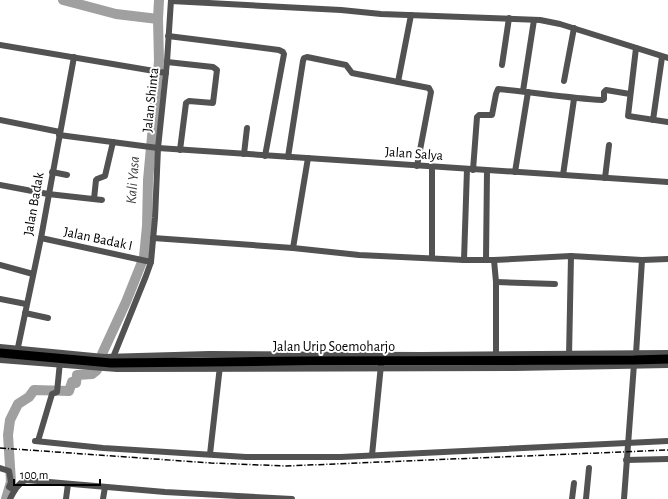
<svg xmlns="http://www.w3.org/2000/svg" width="668" height="499" font-family="'Alegreya Sans',sans-serif">
	<rect width="100%" height="100%" fill="#fff"/>
	<g fill="none" stroke-linecap="round" stroke-linejoin="round">
		<g stroke="#a0a0a0" stroke-width="10">
			<path d="M 63,0 L 116,14 L 158,19"/>
			<path d="M 102,354 L 126,302 L 144,257 L 147,226 L 148,180 L 159,61 L 158,19 L 159,0"/>
			<path d="M 6,499 L 11,482 L 8,435 L 10,420 L 18,404 L 29,397 L 34,390 L 69,391 L 72,382 L 76,383 L 77,375 L 92,374 L 97,370"/>
		</g>
		<defs>
			<path id="highway" d="M 0,353 L 111,363 L 309,361 L 634,360 L 668,359"/>
		</defs>
		<use href="#highway" stroke="#dbdbdb" stroke-width="11"/>
		<g stroke="#525252" stroke-width="6">
			<path d="M 171,1 L 341,10 L 381,14 L 540,20 L 560,24 L 668,58"/>
			<path d="M 168,36 L 279,50 L 283,52 L 284,54 L 265,156"/>
			<path d="M 0,45 L 166,73"/>
			<path d="M 636,48 L 628,116 L 668,122"/>
			<path d="M 167,62 L 213,67 L 217,70 L 213,103 L 189,101 L 186,103 L 180,150"/>
			<path d="M 502,65 L 509,18"/>
			<path d="M 564,81 L 574,28"/>
			<path d="M 398,82 L 411,15"/>
			<path d="M 523,91 L 534,20"/>
			<path d="M 0,120 L 60,132"/>
			<path d="M 653,120 L 662,57"/>
			<path d="M 59,135 L 158,148 L 668,182"/>
			<path d="M 244,154 L 247,128"/>
			<path d="M 288,157 L 303,61 L 304,58 L 307,57 L 346,65 L 352,73 L 429,88 L 431,92 L 417,166"/>
			<path d="M 473,170 L 477,117 L 479,115 L 492,115 L 496,94 L 498,89 C 533,92 567,98 602,100 L 604,99 L 604,92 L 606,90 L 630,94"/>
			<path d="M 52,172 L 67,175"/>
			<path d="M 515,172 L 528,92"/>
			<path d="M 563,175 L 574,99"/>
			<path d="M 605,178 L 609,145"/>
			<path d="M 0,185 L 48,194 L 102,200"/>
			<path d="M 94,199 L 96,180 L 97,179 L 105,176 L 113,142"/>
			<path d="M 41,238 L 151,262"/>
			<path d="M 153,238 L 293,248 L 359,255 L 464,260 L 494,260 L 571,256 L 642,260 L 668,259"/>
			<path d="M 293,248 L 308,158"/>
			<path d="M 432,257 L 432,167"/>
			<path d="M 464,260 L 467,169"/>
			<path d="M 486,260 L 487,171"/>
			<path d="M 494,260 L 496,282 L 496,355 L 494,359"/>
			<path d="M 0,265 L 33,274"/>
			<path d="M 496,282 L 555,284"/>
			<path d="M 0,299 L 26,304"/>
			<path d="M 25,313 L 48,318"/>
			<path d="M 0,347 L 104,357 L 209,354 L 422,355 L 668,353"/>
			<path d="M 17,352 L 41,238 L 74,57"/>
			<path d="M 569,357 L 571,256"/>
			<path d="M 635,358 L 636,354 L 642,260"/>
			<path d="M 0,360 L 117,369 L 515,368 L 668,365"/>
			<path d="M 112,360 L 146,276 L 151,262 L 155,218 L 158,148 L 167,62 L 171,0"/>
			<path d="M 35,441 L 103,448 L 246,457 L 341,457 L 668,441"/>
			<path d="M 38,441 L 52,394 L 57,392 L 60,362"/>
			<path d="M 210,454 L 220,366"/>
			<path d="M 372,455 L 381,365"/>
			<path d="M 626,460 L 668,459"/>
			<path d="M 0,468 L 9,471 L 11,482 L 9,487 L 15,490"/>
			<path d="M 10,499 C 14,491 18,483 26,480 L 165,492 L 292,499"/>
			<path d="M 66,499 L 68,484"/>
			<path d="M 103,499 L 105,487"/>
			<path d="M 572,499 L 574,483"/>
			<path d="M 586,499 L 589,468"/>
			<path d="M 624,499 L 634,364"/>
		</g>
		<use href="#highway" stroke="#000" stroke-width="9"/>
		<path stroke="#000" stroke-width="1.5" stroke-dasharray="6 2 1 2" stroke-linecap="butt" d="M 0,448 L 211,463 L 286,466 L 668,450"/>
	</g>
	<g text-anchor="middle" dominant-baseline="central" stroke-width="4" stroke-linejoin="round" paint-order="stroke">
		<g font-size="14" fill="#000" stroke="#fff">
			<text transform="translate(151 100) rotate(-84)">Jalan Shinta</text>
			<text transform="translate(414 154) rotate(4)">Jalan Salya</text>
			<text transform="translate(34 204) rotate(-80)">Jalan Badak</text>
			<text transform="translate(98 239) rotate(12)">Jalan Badak I</text>
			<text x="334" y="347">Jalan Urip Soemoharjo</text>
		</g>
		<g font-size="15" font-style="italic" fill="#414141" stroke="#fff">
			<text transform="translate(133 180) rotate(-86)">Kali Yasa</text>
		</g>
	</g>
	<path d="M14 479v6h86v-6" fill="none" stroke="#000000" stroke-width="2"/>
	<text x="20" y="479" font-size="12" fill="#000000" stroke="#ffffff" stroke-width="3" paint-order="stroke">100 m</text>
</svg>
